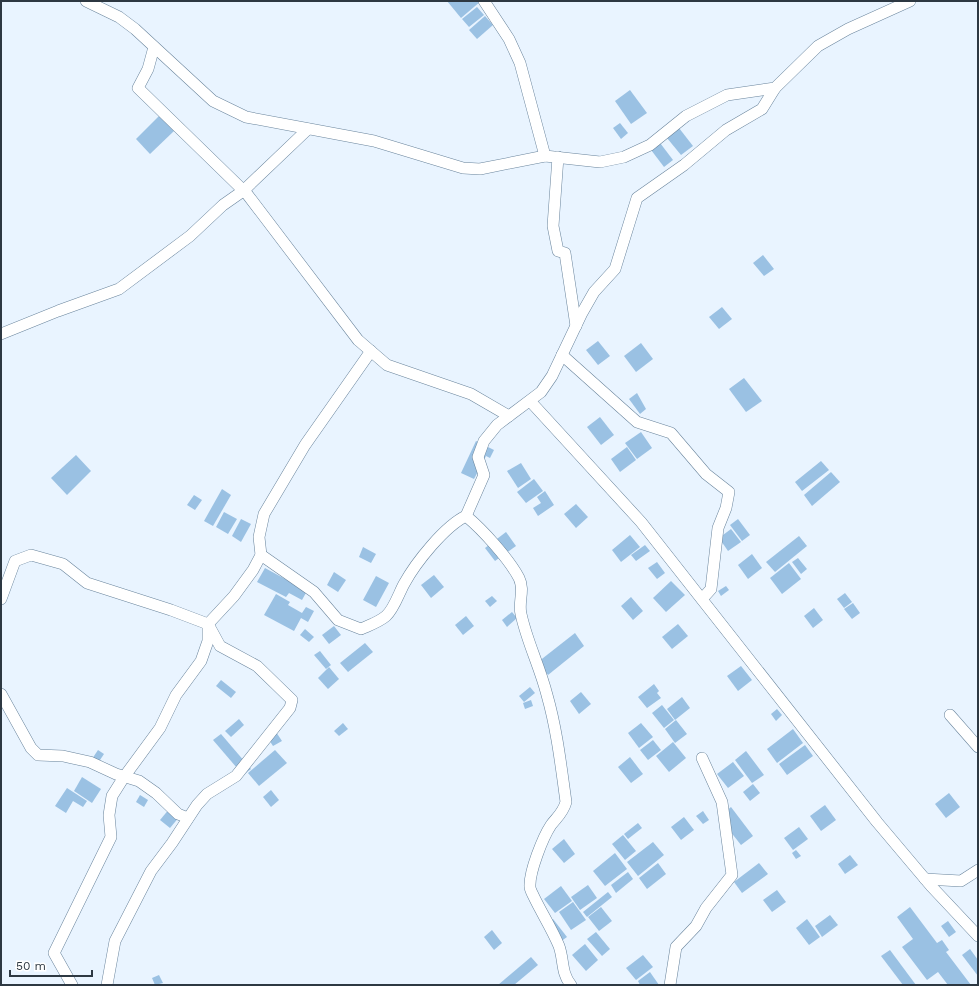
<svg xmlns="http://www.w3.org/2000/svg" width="979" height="986" font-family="'Work Sans',sans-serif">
	<rect width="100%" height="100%" fill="#e9f4ff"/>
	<g fill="#9ac1e3">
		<path d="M 447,1 L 481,1 L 461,18 Z"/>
		<path d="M 477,7 L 484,15 L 469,27 L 462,19 Z"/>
		<path d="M 485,16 L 493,25 L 477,39 L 469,30 Z"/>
		<path d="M 630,90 L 647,113 L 631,124 L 615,101 Z"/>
		<path d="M 159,116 L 174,131 L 150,154 L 136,139 Z"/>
		<path d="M 620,123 L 628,133 L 621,139 L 613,128 Z"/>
		<path d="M 679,128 L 693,146 L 681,155 L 667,138 Z"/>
		<path d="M 654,135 L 673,160 L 664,167 L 645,142 Z"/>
		<path d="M 763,255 L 774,269 L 764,276 L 753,263 Z"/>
		<path d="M 722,307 L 732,319 L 719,329 L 709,317 Z"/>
		<path d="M 598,341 L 610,356 L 598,365 L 586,350 Z"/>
		<path d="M 641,343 L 653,359 L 636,372 L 624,356 Z"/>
		<path d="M 744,378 L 762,401 L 746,412 L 729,389 Z"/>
		<path d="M 637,393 L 646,409 L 640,414 L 629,399 Z"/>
		<path d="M 600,417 L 614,435 L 601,445 L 587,427 Z"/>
		<path d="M 641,432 L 652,448 L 637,459 L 625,443 Z"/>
		<path d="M 476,441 L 494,450 L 490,458 L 486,456 L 474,479 L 461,473 Z"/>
		<path d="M 627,447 L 636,460 L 620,472 L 611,459 Z"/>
		<path d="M 76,455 L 91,471 L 67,495 L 51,478 Z"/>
		<path d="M 821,461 L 829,470 L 802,491 L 795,482 Z"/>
		<path d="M 521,463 L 531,479 L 518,488 L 507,471 Z"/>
		<path d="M 831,472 L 840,482 L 812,506 L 804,495 Z"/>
		<path d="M 534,479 L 543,491 L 526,503 L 517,492 Z"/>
		<path d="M 222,489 L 231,495 L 213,526 L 204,521 Z"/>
		<path d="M 545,491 L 554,505 L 538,516 L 533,508 L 541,503 L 537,497 Z"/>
		<path d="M 194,495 L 202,500 L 195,510 L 187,505 Z"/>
		<path d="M 576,504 L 588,517 L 576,528 L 564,514 Z"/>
		<path d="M 224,512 L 237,519 L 228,534 L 216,527 Z"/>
		<path d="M 241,519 L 251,524 L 241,542 L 232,536 Z"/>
		<path d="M 738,519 L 750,535 L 742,541 L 730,525 Z"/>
		<path d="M 731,529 L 741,542 L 728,551 L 719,538 Z"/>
		<path d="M 506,532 L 516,546 L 495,561 L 485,548 Z"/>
		<path d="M 630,535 L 640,547 L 621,562 L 612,550 Z"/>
		<path d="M 799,536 L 807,546 L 775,572 L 766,562 Z"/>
		<path d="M 645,545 L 650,551 L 636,561 L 631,555 Z"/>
		<path d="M 363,547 L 376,554 L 371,563 L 359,557 Z"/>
		<path d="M 752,554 L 762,568 L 748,579 L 738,565 Z"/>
		<path d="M 798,558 L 807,569 L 801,574 L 792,562 Z"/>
		<path d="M 657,562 L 665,573 L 657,579 L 648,568 Z"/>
		<path d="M 789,563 L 801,579 L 782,594 L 770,578 Z"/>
		<path d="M 265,568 L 307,591 L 302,600 L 289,593 L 286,597 L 257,582 Z"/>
		<path d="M 334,572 L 346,580 L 338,592 L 327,585 Z"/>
		<path d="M 434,575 L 444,587 L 431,598 L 421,585 Z"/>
		<path d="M 376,576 L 389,583 L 376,607 L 363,600 Z"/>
		<path d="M 671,581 L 685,595 L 666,612 L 653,598 Z"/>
		<path d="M 726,586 L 729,590 L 721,596 L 718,591 Z"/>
		<path d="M 845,593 L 852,602 L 844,608 L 837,599 Z"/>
		<path d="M 276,594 L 290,602 L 288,605 L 302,613 L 306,607 L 314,611 L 308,622 L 301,618 L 294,631 L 264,615 Z"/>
		<path d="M 492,596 L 497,601 L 490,607 L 485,601 Z"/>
		<path d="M 631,597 L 643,611 L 633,620 L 621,606 Z"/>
		<path d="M 853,603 L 860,613 L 852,619 L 844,609 Z"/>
		<path d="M 814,608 L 823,620 L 813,628 L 804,616 Z"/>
		<path d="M 512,612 L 517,618 L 507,627 L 502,620 Z"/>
		<path d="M 466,616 L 474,626 L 463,635 L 455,625 Z"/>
		<path d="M 678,624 L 688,636 L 672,649 L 662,637 Z"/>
		<path d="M 334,626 L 341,635 L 329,644 L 322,635 Z"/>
		<path d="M 305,629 L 314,637 L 309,642 L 300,635 Z"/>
		<path d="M 575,633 L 584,646 L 548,675 L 538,662 Z"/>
		<path d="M 365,643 L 373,652 L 348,672 L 340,663 Z"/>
		<path d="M 320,651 L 331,665 L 326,669 L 314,655 Z"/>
		<path d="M 741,666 L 752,680 L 738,691 L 727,676 Z"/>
		<path d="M 329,667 L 339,679 L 328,689 L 318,678 Z"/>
		<path d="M 221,680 L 236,692 L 231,698 L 216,686 Z"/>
		<path d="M 654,684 L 659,691 L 657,693 L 661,698 L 647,708 L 638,697 Z"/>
		<path d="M 530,687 L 535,693 L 524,702 L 519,696 Z"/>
		<path d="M 581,692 L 591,704 L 579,714 L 570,701 Z"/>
		<path d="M 682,697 L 690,708 L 675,720 L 667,709 Z"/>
		<path d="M 531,700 L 533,706 L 525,709 L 523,703 Z"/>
		<path d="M 662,705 L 674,720 L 664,728 L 652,713 Z"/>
		<path d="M 777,709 L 782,715 L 776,721 L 771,714 Z"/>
		<path d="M 239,719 L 244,725 L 231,737 L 225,731 Z"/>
		<path d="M 676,720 L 687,734 L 675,743 L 665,729 Z"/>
		<path d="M 343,723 L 348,729 L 339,736 L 334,731 Z"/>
		<path d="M 641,723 L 653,737 L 639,748 L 628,733 Z"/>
		<path d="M 274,729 L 282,741 L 273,746 L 265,734 Z"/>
		<path d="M 793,729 L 803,743 L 777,763 L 767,749 Z"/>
		<path d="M 221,734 L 251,769 L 243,775 L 213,740 Z"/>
		<path d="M 653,740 L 661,750 L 648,760 L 640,750 Z"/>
		<path d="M 673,742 L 686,758 L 669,772 L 656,756 Z"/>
		<path d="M 805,745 L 813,756 L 787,775 L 779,764 Z"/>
		<path d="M 98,750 L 104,754 L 98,763 L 92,759 Z"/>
		<path d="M 275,750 L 287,763 L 259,786 L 248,773 Z"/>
		<path d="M 746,751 L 764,775 L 752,783 L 735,760 Z"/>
		<path d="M 630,757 L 643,774 L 631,783 L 618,767 Z"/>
		<path d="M 733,762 L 744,776 L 728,788 L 717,774 Z"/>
		<path d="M 82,777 L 101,789 L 92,803 L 74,791 Z"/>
		<path d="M 753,784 L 760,793 L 750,801 L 743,792 Z"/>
		<path d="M 67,788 L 87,801 L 83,807 L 73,801 L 66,813 L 55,806 Z"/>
		<path d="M 271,790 L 279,800 L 271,807 L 263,797 Z"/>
		<path d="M 949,793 L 960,807 L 946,818 L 935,804 Z"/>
		<path d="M 140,795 L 148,800 L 144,807 L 136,802 Z"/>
		<path d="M 825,805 L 836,820 L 821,831 L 810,816 Z"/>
		<path d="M 731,807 L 753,836 L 741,845 L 719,817 Z"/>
		<path d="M 170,808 L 180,816 L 170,828 L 160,820 Z"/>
		<path d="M 703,811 L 709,820 L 703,824 L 696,816 Z"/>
		<path d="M 684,817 L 694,830 L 681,840 L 671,827 Z"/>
		<path d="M 638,823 L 642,828 L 628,839 L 624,834 Z"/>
		<path d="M 799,827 L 808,839 L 793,850 L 784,838 Z"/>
		<path d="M 623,835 L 636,851 L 625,860 L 612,844 Z"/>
		<path d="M 564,839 L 575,854 L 564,863 L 552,849 Z"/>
		<path d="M 653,842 L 664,855 L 638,876 L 627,862 Z"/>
		<path d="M 796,850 L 801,856 L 796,859 L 792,853 Z"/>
		<path d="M 615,853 L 627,869 L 605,886 L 593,871 Z"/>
		<path d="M 850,855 L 858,865 L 845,874 L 838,864 Z"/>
		<path d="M 658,863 L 666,874 L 647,889 L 639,878 Z"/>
		<path d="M 759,863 L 768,874 L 742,893 L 734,882 Z"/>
		<path d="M 628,872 L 633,879 L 616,893 L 611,885 Z"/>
		<path d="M 588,885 L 597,898 L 580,910 L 571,897 Z"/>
		<path d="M 561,886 L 572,901 L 555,913 L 544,899 Z"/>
		<path d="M 777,890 L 786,902 L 772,912 L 763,900 Z"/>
		<path d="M 608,892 L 612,897 L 587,917 L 583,912 Z"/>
		<path d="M 573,902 L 586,920 L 571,930 L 559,912 Z"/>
		<path d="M 601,907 L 612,921 L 599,931 L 588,917 Z"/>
		<path d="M 910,907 L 937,943 L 942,940 L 949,950 L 946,952 L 971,985 L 948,985 L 938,972 L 927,980 L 902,947 L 913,939 L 897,917 Z"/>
		<path d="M 830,915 L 838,925 L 822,937 L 815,926 Z"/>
		<path d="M 553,919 L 567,937 L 560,942 L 546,925 Z"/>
		<path d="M 807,919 L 820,937 L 809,945 L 796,928 Z"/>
		<path d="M 948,921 L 956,932 L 949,937 L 941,926 Z"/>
		<path d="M 492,930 L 502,943 L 494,950 L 484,937 Z"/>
		<path d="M 596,932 L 610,949 L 602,956 L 587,939 Z"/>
		<path d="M 585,944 L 598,960 L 586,971 L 572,955 Z"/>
		<path d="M 970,949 L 978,960 L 978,976 L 962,955 Z"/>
		<path d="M 890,950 L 916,985 L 903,985 L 881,956 Z"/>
		<path d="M 643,955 L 653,967 L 636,980 L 626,968 Z"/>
		<path d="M 531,957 L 538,965 L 514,985 L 498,985 Z"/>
		<path d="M 650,972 L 659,985 L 640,985 L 638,981 Z"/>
		<path d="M 159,975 L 163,983 L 155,985 L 152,978 Z"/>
	</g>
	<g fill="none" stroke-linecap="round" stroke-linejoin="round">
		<defs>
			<g id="minor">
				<path d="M 86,1 L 119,17 L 135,29 L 213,101 L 246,117 L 374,141 L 463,168 L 480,169 L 545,156 L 600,162 L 624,157 L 650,145 L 686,116 L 727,95 L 775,88 L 818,46 L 848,29 L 910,1"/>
				<path d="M 484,1 L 509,39 L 520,63 L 545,156"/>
				<path d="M 154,47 L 148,69 L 138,88 L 247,194 L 358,340 L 387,365 L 471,394 L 509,416"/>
				<path d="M 558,157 L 553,226 L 558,251 L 565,253 L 576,326"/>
				<path d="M 1,334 L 58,311 L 119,289 L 190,236 L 223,205 L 243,191 L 308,129"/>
				<path d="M 562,355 L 637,422 L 671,433 L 706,474 L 729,492 L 726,508 L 718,528 L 711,589 L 702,599"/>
				<path d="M 530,401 L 641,522 L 877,822 L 931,886 L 978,936"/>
				<path d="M 466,516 C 483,530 509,559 519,578 C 525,590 518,602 521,614 C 527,642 540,667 547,695 C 557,730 561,766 566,802 C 563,813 557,817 551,825 C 543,837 529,872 530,887 C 530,889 532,893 533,895 C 541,912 552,929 559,946 C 564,960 561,973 571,985"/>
				<path d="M 261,555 L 314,592 L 338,620 L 361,629 C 370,625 379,622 386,616 C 394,609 399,593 404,584 C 416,562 445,526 466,516 L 484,475 L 478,457 L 484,441 L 497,425 L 541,392 L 552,376 L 582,313 L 594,292 L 615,269 L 637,198 L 684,165 L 726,130 L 762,109 L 775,88"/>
				<path d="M 1,599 L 15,561 L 31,555 L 63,564 L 87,583 L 171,610 L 208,624 L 234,596 L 253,570 L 261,555 L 259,537 L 264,514 L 305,445 L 371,351"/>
				<path d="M 1,694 L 31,748 L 38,755 L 63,756 L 90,762 L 116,774 L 139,781 L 156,793 L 178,814 L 188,818"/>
				<path d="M 950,715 L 978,747"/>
				<path d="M 925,879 L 961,881 L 978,870"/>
				<path d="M 72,985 L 54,953 L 111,837 L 109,815 L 112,796 L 124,777 L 160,728 L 176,695 L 201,661 L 208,641 L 208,627"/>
				<path d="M 107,985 L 115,941 L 151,871 L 172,843 L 197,805 L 207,794 L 236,776 L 290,708 L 292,700 L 257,666 L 220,646 L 208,624"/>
				<path d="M 670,985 L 676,947 L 696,926 L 706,908 L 732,875 L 722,802 L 702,758"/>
			</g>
		</defs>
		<use href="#minor" stroke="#69849c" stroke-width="12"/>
		<use href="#minor" stroke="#fff" stroke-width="11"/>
	</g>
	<rect width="979" height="986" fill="none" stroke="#2d3842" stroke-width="4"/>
	<path d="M10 970v6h82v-6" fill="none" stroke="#2d3842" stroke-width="2"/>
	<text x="16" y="970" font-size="12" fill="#2d3842" stroke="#ffffff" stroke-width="3" paint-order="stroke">50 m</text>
</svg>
